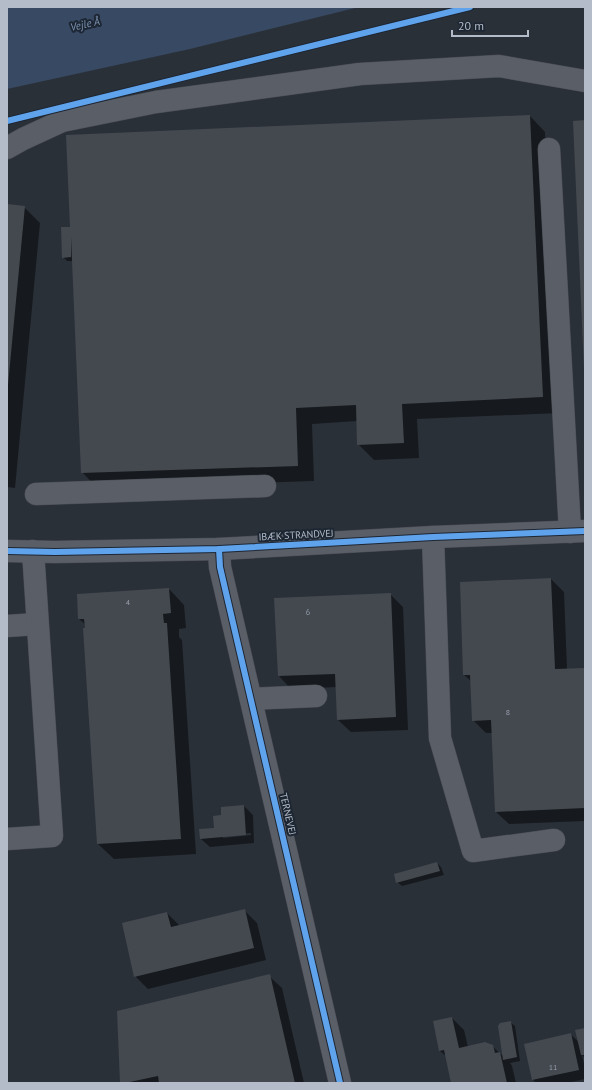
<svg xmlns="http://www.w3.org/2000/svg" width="592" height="1090" font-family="'PT Sans',sans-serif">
	<rect width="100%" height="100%" fill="#2a3038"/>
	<path fill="#384963" d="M 7,7 L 359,7 L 190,49 L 7,89 Z"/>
	<g fill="#0007" fill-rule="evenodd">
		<path d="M 530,116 L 545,132 L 559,413 L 417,419 L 419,458 L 374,460 L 358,444 L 357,421 L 312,424 L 314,481 L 97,488 L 82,472 L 73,261 L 67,261 L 63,257 L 69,228 Z"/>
		<path d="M 7,205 L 24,207 L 40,223 L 15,488 L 7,487 Z"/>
		<path d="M 551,579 L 564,592 L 567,669 L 583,669 L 585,670 L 585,821 L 509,824 L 496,812 L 493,733 L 486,733 L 473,720 L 472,682 L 464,675 Z"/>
		<path d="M 169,589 L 184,605 L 186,628 L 179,629 L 179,637 L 182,640 L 196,854 L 114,859 L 98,844 L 86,625 L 79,619 Z"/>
		<path d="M 390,594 L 403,607 L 408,730 L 351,732 L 338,720 L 337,687 L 291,689 L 279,676 Z"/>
		<path d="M 244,806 L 253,815 L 254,843 L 210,847 L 201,839 L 216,829 L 223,816 ZM 251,833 L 251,835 L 223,838 L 223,836 Z"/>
		<path d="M 437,863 L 441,867 L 444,875 L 402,886 L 397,882 Z"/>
		<path d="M 244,910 L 257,923 L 266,960 L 148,989 L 135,976 L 167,913 L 180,926 Z"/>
		<path d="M 269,976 L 282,988 L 304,1083 L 121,1083 Z"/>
		<path d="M 452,1018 L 464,1030 L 468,1047 L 492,1046 L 504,1057 L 510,1022 L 515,1026 L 520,1061 L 510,1063 L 512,1066 L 516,1083 L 452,1083 L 447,1057 L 440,1051 Z"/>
		<path d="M 585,1029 L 585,1058 L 582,1055 L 585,1068 L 585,1079 L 567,1083 L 536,1083 L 533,1080 L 525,1045 L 570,1034 L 579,1042 Z"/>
	</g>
	<g fill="#444950">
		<path d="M 530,115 L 543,397 L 402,404 L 404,443 L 357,445 L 356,405 L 296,408 L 298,466 L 81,473 L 71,237 L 71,257 L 62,258 L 61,227 L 70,227 L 66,135 Z"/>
		<path d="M 585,120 L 585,369 L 584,369 L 573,121 Z"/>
		<path d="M 7,204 L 25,206 L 8,385 L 7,385 Z"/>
		<path d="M 551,578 L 555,669 L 584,668 L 585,703 L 585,808 L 495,812 L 491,720 L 472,721 L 470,675 L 463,675 L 460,582 Z"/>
		<path d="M 169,588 L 171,613 L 163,614 L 164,623 L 167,623 L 181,839 L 97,844 L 83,628 L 85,628 L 84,619 L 78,619 L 77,594 Z"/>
		<path d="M 391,593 L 396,717 L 337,720 L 335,674 L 278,676 L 274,598 Z"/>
		<path d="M 244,805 L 246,835 L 200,839 L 199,829 L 214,828 L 213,816 L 221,815 L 221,807 Z"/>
		<path d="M 437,862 L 440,871 L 396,883 L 394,874 Z"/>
		<path d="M 245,909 L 254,948 L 134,977 L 122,923 L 167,912 L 171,927 Z"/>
		<path d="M 270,974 L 295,1083 L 159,1083 L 158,1076 L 125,1083 L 120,1083 L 117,1011 Z"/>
		<path d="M 452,1017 L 459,1048 L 485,1042 L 493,1045 L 495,1053 L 500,1052 L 507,1083 L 451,1083 L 444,1050 L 439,1051 L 433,1021 Z"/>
		<path d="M 511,1021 L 517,1057 L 503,1060 L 498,1026 L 500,1023 Z"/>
		<path d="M 585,1028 L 585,1055 L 581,1055 L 575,1030 Z"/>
		<path d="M 571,1033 L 579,1070 L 532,1080 L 524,1044 Z"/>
	</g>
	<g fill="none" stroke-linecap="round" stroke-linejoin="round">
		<defs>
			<g id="minor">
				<path d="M 7,148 L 23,139 L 62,121 L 156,102 L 360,74 L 499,66 L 585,81"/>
				<path d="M 549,149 L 570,532"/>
				<path d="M 36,494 L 265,486"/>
				<path d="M 433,537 L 440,738 L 473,851 L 554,840"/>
				<path d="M 219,549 L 220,567 L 340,1083"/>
				<path d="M 7,551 L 55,552 L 219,549 L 433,537 L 585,531"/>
				<path d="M 7,626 L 37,624"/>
				<path d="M 251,699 L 316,696"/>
				<path d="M 7,839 L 52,836 L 33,551"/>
			</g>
		</defs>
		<use href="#minor" stroke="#484c53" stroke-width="23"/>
		<use href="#minor" stroke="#5a5e66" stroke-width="22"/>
		<defs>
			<g id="cycleway">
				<path d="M 7,121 L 470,7"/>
				<path d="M 219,549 L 220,567 L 340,1083"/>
				<path d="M 7,551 L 55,552 L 219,549 L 433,537 L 585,531"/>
			</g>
		</defs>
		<use href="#cycleway" stroke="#1d2633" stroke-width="8"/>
		<use href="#cycleway" stroke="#60a3ed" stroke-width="6"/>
	</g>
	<g text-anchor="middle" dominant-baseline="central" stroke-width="4" stroke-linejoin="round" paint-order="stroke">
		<g font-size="8" fill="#989fab">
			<text x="128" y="602">4</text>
			<text x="308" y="612">6</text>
			<text x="508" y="712">8</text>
			<text x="553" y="1067">11</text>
		</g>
		<g font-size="10" fill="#b4bcc9" stroke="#1d2633">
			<text transform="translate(296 535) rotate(-3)">IBÆK STRANDVEJ</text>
			<text transform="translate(288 814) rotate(77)">TERNEVEJ</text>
		</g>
		<g font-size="11" font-style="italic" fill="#7c92b1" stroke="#1d2633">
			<text transform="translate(85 24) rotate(-13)">Vejle Å</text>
		</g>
	</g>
	<rect width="592" height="1090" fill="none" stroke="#b4bcc9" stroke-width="16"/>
	<path d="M452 30v6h76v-6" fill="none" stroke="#b4bcc9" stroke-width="2"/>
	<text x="458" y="30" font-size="12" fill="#b4bcc9" stroke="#1d2633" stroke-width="3" paint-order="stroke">20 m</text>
</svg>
